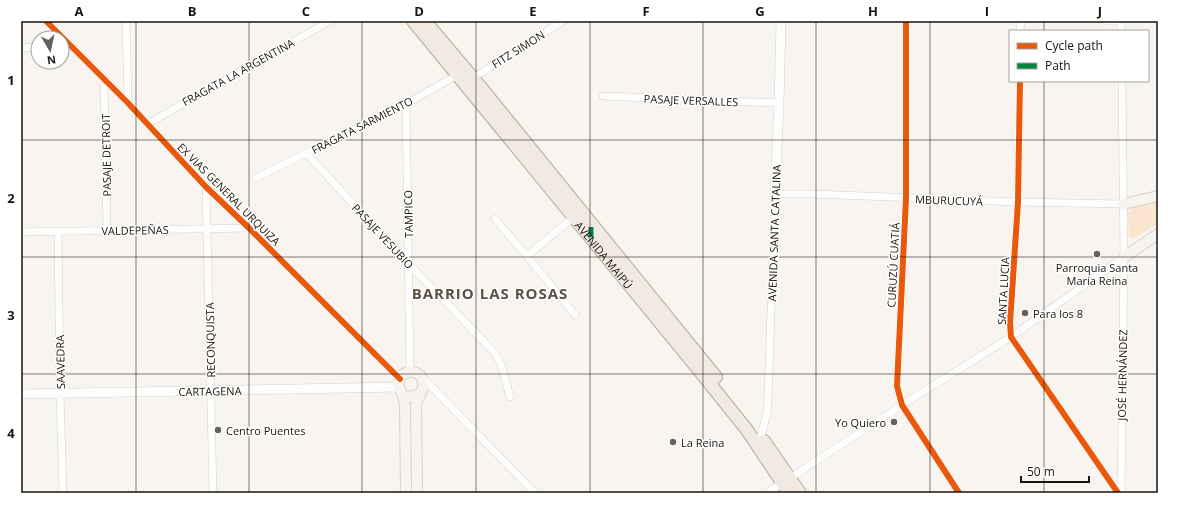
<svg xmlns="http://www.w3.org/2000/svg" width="1179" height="514" font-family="'Open Sans',sans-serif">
	<rect width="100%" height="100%" fill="#f8f4f0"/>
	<path fill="#fae5d1" d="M 1158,199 L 1158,224 L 1134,238 L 1129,237 L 1128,213 L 1134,206 Z"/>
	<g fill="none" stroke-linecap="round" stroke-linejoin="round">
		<defs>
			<g id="minor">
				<path d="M 46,21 L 128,103 L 206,187 L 249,228 L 400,379"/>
				<path d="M 126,21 L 128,103"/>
				<path d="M 906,21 L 906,198 L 897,386 L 902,405 L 959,493"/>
				<path d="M 1107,21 L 1121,21"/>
				<path d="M 1121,21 L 1121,31"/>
				<path d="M 1020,31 L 1021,21"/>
				<path d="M 21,48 L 38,47"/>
				<path d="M 473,78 L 563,21"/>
				<path d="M 104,79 L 107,230"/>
				<path d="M 1020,81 L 1018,202 L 1010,323 L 1011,337 L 1118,493"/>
				<path d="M 603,96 L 779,103"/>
				<path d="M 406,104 L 410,372"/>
				<path d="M 147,124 L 330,21"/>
				<path d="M 306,153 L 408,263 L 495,353 L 502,367 L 510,397"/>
				<path d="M 256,178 L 406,104 L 459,74"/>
				<path d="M 206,187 L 213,493"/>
				<path d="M 495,219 L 527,256 L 575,315"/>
				<path d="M 21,232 L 249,228"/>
				<path d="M 58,232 L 60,394 L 63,493"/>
				<path d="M 527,256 L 576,215"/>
				<path d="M 422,377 L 535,493"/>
				<path d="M 755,441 L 761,436 L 767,413 L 768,399 L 775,194 L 813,194 L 1018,202 L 1123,204"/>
				<path d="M 767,493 L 902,405 L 1011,337 L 1124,257"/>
				<path d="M 1121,493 L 1124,257 L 1122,81"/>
			</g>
			<g id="tertiary">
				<path d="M 775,194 L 779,103 L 781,21"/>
				<path d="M 21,394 L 399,387"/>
			</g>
			<g id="secondary">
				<path d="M 1123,204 L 1158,196"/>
				<path d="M 1124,257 L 1158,234"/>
				<path d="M 403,395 L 405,405 L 406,493"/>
				<path d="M 417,493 L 416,405 C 417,398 424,391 423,384 C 423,363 386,371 403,395 L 411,397 L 419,394"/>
			</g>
			<g id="primary">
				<path id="s1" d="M 413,21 L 694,364 L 747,430 L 789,493"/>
				<path d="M 425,21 L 479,85 L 716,377"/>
				<path d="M 764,441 L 800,493"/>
			</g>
		</defs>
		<use href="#minor" stroke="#d7d1cc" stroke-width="8"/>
		<use href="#tertiary" stroke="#d7d1cc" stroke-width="10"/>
		<use href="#secondary" stroke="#d7d1cc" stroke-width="12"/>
		<use href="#primary" stroke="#b7aa9c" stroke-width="14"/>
		<use href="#minor" stroke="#fefdfd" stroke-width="7"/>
		<use href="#tertiary" stroke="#fefdfd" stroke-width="9"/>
		<use href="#secondary" stroke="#f7f4f0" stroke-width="10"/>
		<use href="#primary" stroke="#f0eae3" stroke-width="12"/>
		<path stroke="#00873e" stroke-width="5" stroke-dasharray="10 5" stroke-linecap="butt" d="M 591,237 L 591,222"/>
		<defs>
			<g id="cycleway">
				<path d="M 46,21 L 128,103 L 206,187 L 249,228 L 400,379"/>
				<path d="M 906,21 L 906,198 L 897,386 L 902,405 L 959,493"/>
				<path d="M 1020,81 L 1018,202 L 1010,323 L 1011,337 L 1118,493"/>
			</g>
		</defs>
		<use href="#cycleway" stroke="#fff" stroke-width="8"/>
		<use href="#cycleway" stroke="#e8590c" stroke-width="6"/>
	</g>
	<path fill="none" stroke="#1a130d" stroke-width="1" stroke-opacity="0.55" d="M 136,21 L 136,493M 249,21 L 249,493M 362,21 L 362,493M 476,21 L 476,493M 590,21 L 590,493M 703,21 L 703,493M 816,21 L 816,493M 930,21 L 930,493M 1044,21 L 1044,31M 1044,81 L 1044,493M 21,140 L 1158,140M 21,257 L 1158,257M 21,374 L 1158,374"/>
	<g fill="#68625c" stroke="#fff" stroke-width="1.5">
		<circle cx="1097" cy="254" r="4"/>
		<circle cx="1025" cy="313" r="4"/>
		<circle cx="894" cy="422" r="4"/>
		<circle cx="218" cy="430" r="4"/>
		<circle cx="673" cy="442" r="4"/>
	</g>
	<g text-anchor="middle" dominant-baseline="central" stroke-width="3" stroke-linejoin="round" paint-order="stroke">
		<g font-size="11" fill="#1a130d" stroke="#fff">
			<text transform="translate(518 49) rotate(-32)">FITZ SIMON</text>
			<text transform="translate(238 72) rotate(-29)">FRAGATA LA ARGENTINA</text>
			<text transform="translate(691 100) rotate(2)">PASAJE VERSALLES</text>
			<text transform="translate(362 125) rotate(-27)">FRAGATA SARMIENTO</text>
			<text transform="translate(106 155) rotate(-91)">PASAJE DETROIT</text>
			<text transform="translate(229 194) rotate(45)">EX VIAS GENERAL URQUIZA</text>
			<text transform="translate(949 200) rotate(2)">MBURUCUYÁ</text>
			<text transform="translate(408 214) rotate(-91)">TAMPICO</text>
			<text transform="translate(135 230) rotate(-1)">VALDEPEÑAS</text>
			<text transform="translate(774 233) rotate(-88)">AVENIDA SANTA CATALINA</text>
			<text transform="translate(383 236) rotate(47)">PASAJE VESUBIO</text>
			<text stroke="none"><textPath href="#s1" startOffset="302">AVENIDA MAIPÚ</textPath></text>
			<text transform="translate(893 265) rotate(-87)">CURUZÚ CUATIÁ</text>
			<text transform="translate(1003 291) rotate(-87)">SANTA LUCIA</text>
			<text transform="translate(210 340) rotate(-91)">RECONQUISTA</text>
			<text transform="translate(60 362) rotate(-91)">SAAVEDRA</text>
			<text transform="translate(1122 375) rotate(-89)">JOSÉ HERNÁNDEZ</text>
			<text transform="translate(210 391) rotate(-1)">CARTAGENA</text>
		</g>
		<g font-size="11" fill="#1a130d" stroke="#fff" text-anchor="start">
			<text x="1097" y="267" text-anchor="middle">Parroquia Santa<tspan x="1097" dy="13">María Reina</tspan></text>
			<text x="1033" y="313">Para los 8</text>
			<text x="886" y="422" text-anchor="end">Yo Quiero</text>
			<text x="226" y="430">Centro Puentes</text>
			<text x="681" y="442">La Reina</text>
		</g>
		<g font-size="15" font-weight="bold" letter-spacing="1" fill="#605041" stroke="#fff">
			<text x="490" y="293">BARRIO LAS ROSAS</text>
		</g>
	</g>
	<rect width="1179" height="514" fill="none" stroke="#ffffff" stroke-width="44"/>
	<rect x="1009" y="30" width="140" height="52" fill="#ffffff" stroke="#a3a19e"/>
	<rect x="1017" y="43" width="20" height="6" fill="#e8590c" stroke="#a3a19e"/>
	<text x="1045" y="50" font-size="12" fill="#1a130d">Cycle path</text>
	<rect x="1017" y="63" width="20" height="6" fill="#00873e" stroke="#a3a19e"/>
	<text x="1045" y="70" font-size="12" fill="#1a130d">Path</text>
	<g transform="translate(50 50) rotate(171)"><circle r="19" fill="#ffffff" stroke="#a3a19e"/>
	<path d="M0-3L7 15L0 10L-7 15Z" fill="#68625c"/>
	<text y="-6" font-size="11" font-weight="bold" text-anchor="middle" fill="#1a130d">N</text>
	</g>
	<path d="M1021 476v6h68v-6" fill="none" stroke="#1a130d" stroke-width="2"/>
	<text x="1027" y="476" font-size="12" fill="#1a130d" stroke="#ffffff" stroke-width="3" paint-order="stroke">50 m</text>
	<rect x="22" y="22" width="1135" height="470" fill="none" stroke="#1a130d" stroke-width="1.5"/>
	<g font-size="13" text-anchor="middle" font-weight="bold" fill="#1a130d">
		<text x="79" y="16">A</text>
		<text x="192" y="16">B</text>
		<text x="306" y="16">C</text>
		<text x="419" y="16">D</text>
		<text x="533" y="16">E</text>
		<text x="646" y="16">F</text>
		<text x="760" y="16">G</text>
		<text x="873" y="16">H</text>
		<text x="987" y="16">I</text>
		<text x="1100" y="16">J</text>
		<text x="11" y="85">1</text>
		<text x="11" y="203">2</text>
		<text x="11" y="320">3</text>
		<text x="11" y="438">4</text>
	</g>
</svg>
